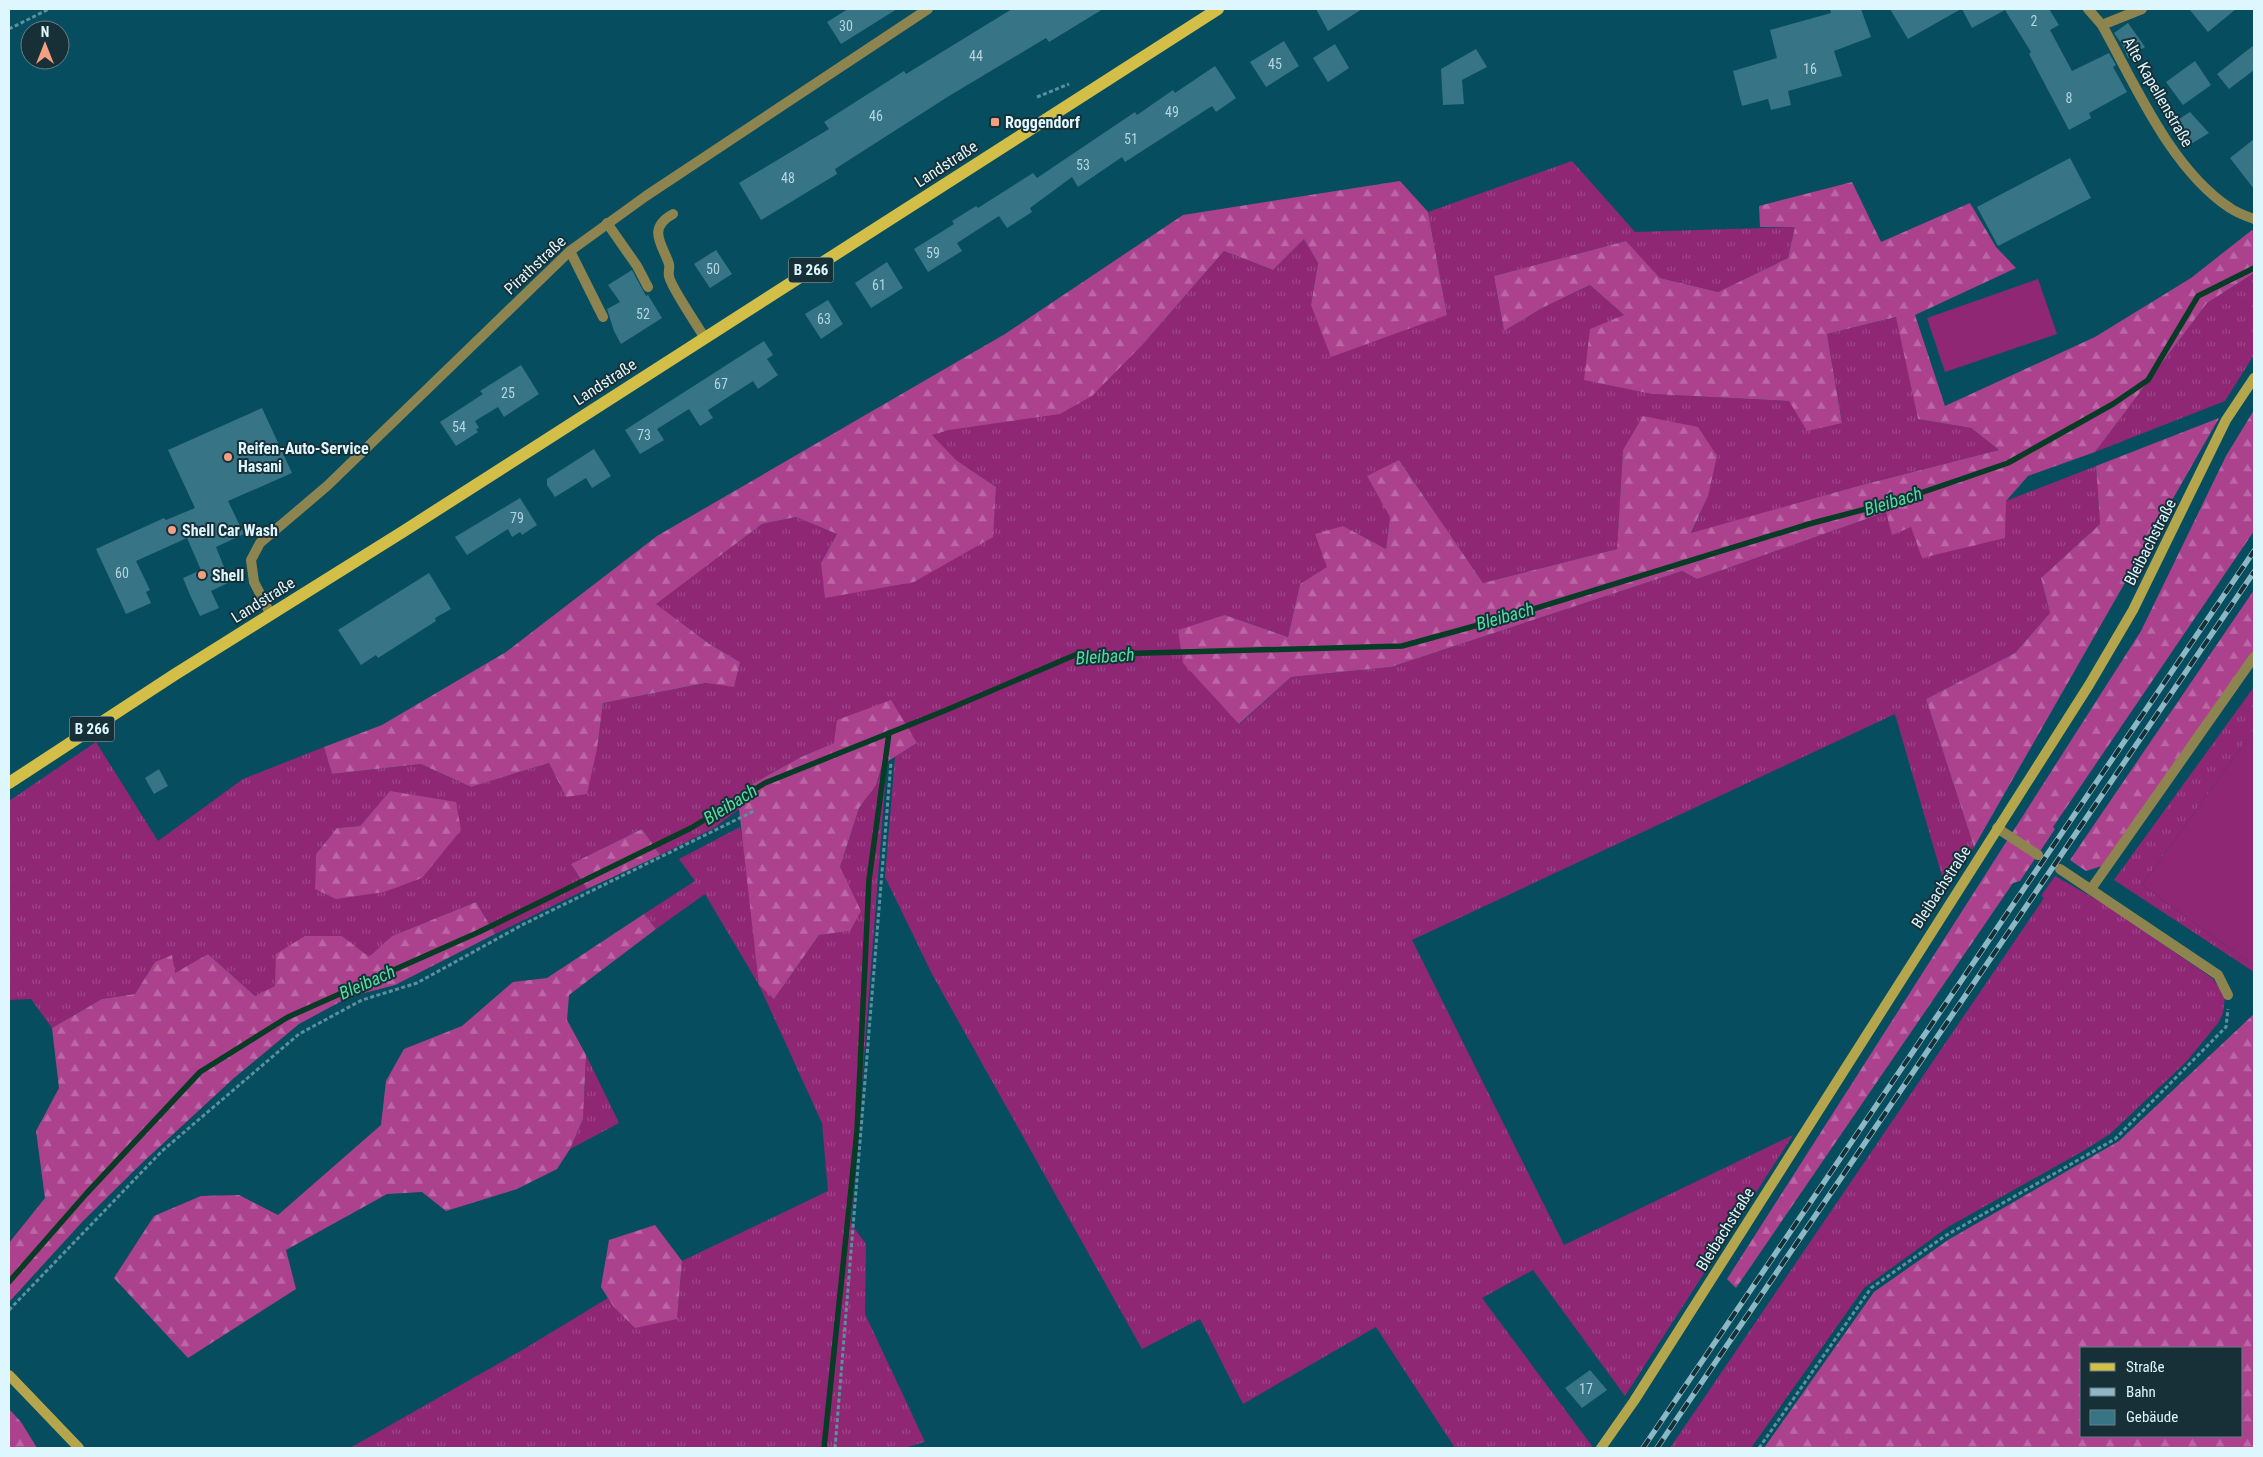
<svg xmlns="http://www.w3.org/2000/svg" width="2263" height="1457" font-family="'Roboto Condensed',sans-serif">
	<defs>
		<pattern id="grass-tufts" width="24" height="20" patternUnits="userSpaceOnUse" patternTransform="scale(1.25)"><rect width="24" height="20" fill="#8f2775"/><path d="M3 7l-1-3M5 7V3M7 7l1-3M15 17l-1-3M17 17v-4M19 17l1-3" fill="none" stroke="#9e478a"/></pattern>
		<pattern id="forest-firs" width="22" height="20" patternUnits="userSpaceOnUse" patternTransform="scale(1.25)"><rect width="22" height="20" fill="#ac428e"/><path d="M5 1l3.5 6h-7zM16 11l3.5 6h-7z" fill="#bb67a5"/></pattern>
	</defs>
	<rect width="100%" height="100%" fill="#064e5f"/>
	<g fill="url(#grass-tufts)" fill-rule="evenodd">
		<path d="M 1572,161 L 1635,232 L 1795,227 L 1788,258 L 1718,292 L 1660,278 L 1626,241 L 1494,276 L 1504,331 L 1542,308 L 1590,285 L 1624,315 L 1652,394 L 1789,401 L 1842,422 L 1827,334 L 1897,317 L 1918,419 L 1971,428 L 1999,450 L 1858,486 L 1691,534 L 1708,496 L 1623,451 L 1617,549 L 1483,583 L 1399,460 L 1368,477 L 1390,517 L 1386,549 L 1343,526 L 1327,568 L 1300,584 L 1288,637 L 1225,615 L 1240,724 L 1291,677 L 1391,667 L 1682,571 L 1697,579 L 1886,512 L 1911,527 L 2006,501 L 2096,466 L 2100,524 L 2041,578 L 2050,613 L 2015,653 L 1926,699 L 1974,847 L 1946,890 L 1895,714 L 1412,940 L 1564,1245 L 1793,1135 L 1625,1396 L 1533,1270 L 1482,1298 L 1592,1446 L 1590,1448 L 1455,1448 L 1376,1327 L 1243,1404 L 1200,1319 L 1142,1349 L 932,974 L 885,877 L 895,757 L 917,743 L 834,743 L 801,757 L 745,788 L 739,809 L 714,828 L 660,855 L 642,829 L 571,864 L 587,889 L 495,934 L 476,902 L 392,936 L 369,958 L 342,936 L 275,987 L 255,996 L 208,954 L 174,974 L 155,962 L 135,994 L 102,999 L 52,1028 L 31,999 L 9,1000 L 9,801 L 96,742 L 158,841 L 243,779 L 324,747 L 332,774 L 421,764 L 471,787 L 549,763 L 566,797 L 597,749 L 603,703 L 707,683 L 734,686 L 740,662 L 708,643 L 655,604 L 762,524 L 796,517 L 837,534 L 821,563 L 996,487 L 956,460 L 931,435 L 949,430 L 1144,343 L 1224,251 L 1273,270 L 1304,239 L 1318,263 L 1311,305 L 1447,315 L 1428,212 ZM 390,791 L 315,889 L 316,854 L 337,828 L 360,826 Z"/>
		<path d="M 2254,273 L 2254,355 L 2225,401 L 2095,452 L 2207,303 Z"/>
		<path d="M 2254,687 L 2254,730 L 2142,885 L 2254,966 L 2254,972 L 2114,880 Z"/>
		<path d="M 887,761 L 851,1224 L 866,1244 L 865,1314 L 925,1442 L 904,1448 L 350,1448 L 524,1349 L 608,1298 L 613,1306 L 677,1319 L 682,1261 L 828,1191 L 822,1123 L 759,985 L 705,894 L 656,929 L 644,914 L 695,881 L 679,859 L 740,827 L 774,999 L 819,935 L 849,931 L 840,867 L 859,808 L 876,785 L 882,765 Z"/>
		<path d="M 2055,876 L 2106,905 L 2212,978 L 2225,996 L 2223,1013 L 2219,1022 L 2186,1062 L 2110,1134 L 2083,1151 L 1948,1227 L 1864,1288 L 1751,1448 L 1670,1448 L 2044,898 L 2041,896 Z"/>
		<path d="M 586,1055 L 619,1123 L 570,1149 L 583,1119 Z"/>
	</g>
	<g fill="url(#forest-firs)" fill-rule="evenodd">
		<path d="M 1400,181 L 1428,212 L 1447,315 L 1331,357 L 1311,305 L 1318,263 L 1304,239 L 1273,270 L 1224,251 L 1144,343 L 1092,396 L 1060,414 L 949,430 L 932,435 L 956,460 L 996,487 L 993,537 L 914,582 L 825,598 L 821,563 L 837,534 L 796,517 L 762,524 L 656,604 L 708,643 L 740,662 L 734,687 L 706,683 L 603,703 L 597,749 L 587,794 L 566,797 L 549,763 L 471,787 L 421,764 L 332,774 L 324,747 L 382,725 L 506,652 L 657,536 L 1005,334 L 1183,215 Z"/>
		<path d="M 1852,182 L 1881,242 L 1970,203 L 1996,247 L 2016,268 L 1915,315 L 1945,406 L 2095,337 L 2191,278 L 2252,230 L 2254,232 L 2254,273 L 2207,303 L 2095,452 L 2028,476 L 2006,501 L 2005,538 L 1922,558 L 1911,527 L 1892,535 L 1886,512 L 1697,579 L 1682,571 L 1391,667 L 1291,677 L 1239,724 L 1183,663 L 1178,630 L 1225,615 L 1288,637 L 1300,584 L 1327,567 L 1315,534 L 1343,526 L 1386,549 L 1390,517 L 1367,476 L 1399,460 L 1483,583 L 1617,549 L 1623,450 L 1643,416 L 1698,427 L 1717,456 L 1708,496 L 1691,533 L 1858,486 L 1999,450 L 1971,428 L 1918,419 L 1896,317 L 1827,334 L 1842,423 L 1807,431 L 1789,401 L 1652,394 L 1584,380 L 1590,329 L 1624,315 L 1590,285 L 1542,308 L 1504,331 L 1494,276 L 1626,241 L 1660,278 L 1718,292 L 1788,258 L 1795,227 L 1760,227 L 1759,206 Z"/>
		<path d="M 2254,410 L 2254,531 L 2053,827 L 2055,829 L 2020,881 L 2013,883 L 1736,1288 L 1727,1279 L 2141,631 L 2226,456 Z"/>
		<path d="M 2219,418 L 1974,847 L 1926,699 L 2015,653 L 2050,613 L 2041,578 L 2100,524 L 2096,466 Z"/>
		<path d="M 2254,590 L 2254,651 L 2105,865 L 2086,871 L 2070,860 Z"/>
		<path d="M 891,700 L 917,743 L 882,765 L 876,785 L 859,808 L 840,867 L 861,911 L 850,931 L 819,935 L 774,999 L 759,985 L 739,809 L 745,788 L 801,757 L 834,743 L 837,720 Z"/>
		<path d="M 390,791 L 456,802 L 461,830 L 422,878 L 384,892 L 336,899 L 315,889 L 316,854 L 337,828 L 360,826 Z"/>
		<path d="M 642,829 L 660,855 L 587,889 L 571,864 Z"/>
		<path d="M 476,902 L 495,934 L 395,985 L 349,997 L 299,1024 L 234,1078 L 143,1162 L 83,1221 L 9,1302 L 9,1243 L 45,1198 L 36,1131 L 59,1088 L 52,1028 L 102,999 L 135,994 L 155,962 L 172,955 L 175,973 L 208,954 L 255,996 L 275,986 L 276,954 L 305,936 L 342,936 L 369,957 L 392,936 Z"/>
		<path d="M 644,914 L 656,929 L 569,995 L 567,1020 L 586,1055 L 583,1119 L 570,1149 L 557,1169 L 517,1189 L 446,1211 L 422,1192 L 387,1194 L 286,1250 L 296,1289 L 188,1358 L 114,1278 L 154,1216 L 201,1196 L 239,1195 L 278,1215 L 381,1125 L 386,1081 L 404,1049 L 462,1026 L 513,982 L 547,978 Z"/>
		<path d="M 2254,1014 L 2254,1448 L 1764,1448 L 1874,1292 L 1948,1240 L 2119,1141 ZM 2082,1348 L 2242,1348 L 2242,1436 L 2082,1436 Z"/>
		<path d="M 655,1225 L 682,1261 L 677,1319 L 635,1328 L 613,1306 L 601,1287 L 609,1240 Z"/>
		<path d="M 9,1409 L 21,1422 L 37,1448 L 9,1448 Z"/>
	</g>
	<g fill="#8f2775">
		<path d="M 2038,279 L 2057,334 L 1945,372 L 1927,318 Z"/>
		<path d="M 2254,730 L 2254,966 L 2142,885 Z"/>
	</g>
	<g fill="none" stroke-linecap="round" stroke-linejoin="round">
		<g stroke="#073b25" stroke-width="5.5">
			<path d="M 9,1282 L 86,1194 L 200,1072 L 288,1017 L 479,932 L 691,828 L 765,783 L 944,711 L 1075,655 L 1402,646 L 1511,616 L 1809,524 L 1900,500 L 2008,463 L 2113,404 L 2148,380 L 2198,296 L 2254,268"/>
			<path d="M 824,1448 L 857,1131 L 869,880 L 889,733"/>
		</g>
	</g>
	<g fill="#367486">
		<path d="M 848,9 L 897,9 L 841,44 L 827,22 Z"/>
		<path d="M 1012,9 L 1103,9 L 1049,42 L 1046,38 L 949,96 L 835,169 L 837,174 L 761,220 L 739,183 L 829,129 L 824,122 L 904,71 L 906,74 Z"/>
		<path d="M 1316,9 L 1362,9 L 1328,31 Z"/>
		<path d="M 1830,9 L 1861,9 L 1871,37 L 1834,51 L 1842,76 L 1788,91 L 1791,105 L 1771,110 L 1768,99 L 1742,106 L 1733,71 L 1777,58 L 1770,30 L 1831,13 Z"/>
		<path d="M 1890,9 L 1961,9 L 1908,39 Z"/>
		<path d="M 1962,9 L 2049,9 L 2059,25 L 2050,30 L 2072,71 L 2109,53 L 2116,65 L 2113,67 L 2127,92 L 2089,113 L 2091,118 L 2069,130 L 2029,54 L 2031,52 L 2005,10 L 1972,28 Z"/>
		<path d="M 2189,9 L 2236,9 L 2208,32 Z"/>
		<path d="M 2128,23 L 2145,47 L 2128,58 L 2123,46 L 2114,33 Z"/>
		<path d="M 1284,41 L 1299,66 L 1266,87 L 1250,62 Z"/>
		<path d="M 1335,44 L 1349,68 L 1328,82 L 1313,58 Z"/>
		<path d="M 2254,45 L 2254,70 L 2229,89 L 2217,74 Z"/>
		<path d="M 1476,49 L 1487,67 L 1462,80 L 1464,104 L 1443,105 L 1441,69 Z"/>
		<path d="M 2195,61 L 2211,85 L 2183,105 L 2166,82 Z"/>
		<path d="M 1215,66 L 1236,98 L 1216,112 L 1212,106 L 1125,162 L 1122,157 L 1078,187 L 1072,177 L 1030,208 L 1032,212 L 1007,228 L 999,216 L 957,243 L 962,251 L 928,272 L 914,249 L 954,224 L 952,221 L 976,206 L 978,208 L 1033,173 L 1037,178 L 1135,112 L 1137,115 L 1173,90 L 1175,93 Z"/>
		<path d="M 2190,112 L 2209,133 L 2186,147 L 2171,124 Z"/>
		<path d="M 2254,139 L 2254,189 L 2230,158 Z"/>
		<path d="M 2070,158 L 2091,198 L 1998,246 L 1977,207 Z"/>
		<path d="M 716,250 L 732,274 L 710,288 L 694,264 Z"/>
		<path d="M 887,262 L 903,288 L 871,308 L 855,283 Z"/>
		<path d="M 632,270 L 646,296 L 648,295 L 662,318 L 621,344 L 614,331 L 607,309 L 620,302 L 608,285 Z"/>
		<path d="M 828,300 L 843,324 L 821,339 L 805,314 Z"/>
		<path d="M 764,341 L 773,355 L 767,359 L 778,375 L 758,389 L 753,381 L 708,410 L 713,418 L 700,426 L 689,409 L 657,429 L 664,440 L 640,454 L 625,430 Z"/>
		<path d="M 521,365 L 539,394 L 504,417 L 498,407 L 475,421 L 479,428 L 476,429 L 478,432 L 456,446 L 440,422 L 483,394 L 480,391 Z"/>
		<path d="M 262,408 L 292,473 L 228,501 L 244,534 L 216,547 L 230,582 L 211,591 L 219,608 L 200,616 L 190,595 L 183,578 L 201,570 L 187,538 L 136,561 L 150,590 L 146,592 L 151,603 L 126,614 L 96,549 L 164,518 L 166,520 L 195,508 L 168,450 Z"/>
		<path d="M 594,449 L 611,476 L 592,488 L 586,478 L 555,497 L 547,485 L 547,479 Z"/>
		<path d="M 520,498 L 537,525 L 522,535 L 520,532 L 512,537 L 508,529 L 467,555 L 455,537 Z"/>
		<path d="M 429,573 L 451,609 L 435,618 L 436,621 L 378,658 L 376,655 L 361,665 L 338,630 Z"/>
		<path d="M 159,769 L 168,786 L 154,794 L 145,778 Z"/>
		<path d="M 1590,1370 L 1607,1390 L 1582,1408 L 1565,1388 Z"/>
	</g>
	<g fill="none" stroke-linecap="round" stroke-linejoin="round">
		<g stroke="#5b909e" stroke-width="3" stroke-dasharray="4 2.5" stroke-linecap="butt">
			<path d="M 9,29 L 49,9"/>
			<path d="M 1037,97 L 1069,84"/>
			<path d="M 9,1310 L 162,1151 L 299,1034 L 362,1000 L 417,983 L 522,925 L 754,811"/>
			<path d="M 835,1448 L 891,762"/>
			<path d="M 1759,1448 L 1871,1288 L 1945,1236 L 2115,1139 L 2226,1027 L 2228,1009"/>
		</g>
		<g stroke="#8d844f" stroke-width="10">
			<path d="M 673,214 C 646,229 663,245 669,264 C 670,268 668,272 669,276 C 670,286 698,326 704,337"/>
			<path d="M 607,223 L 637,266 L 648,287"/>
			<path d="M 570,251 L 603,317"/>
			<path d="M 1997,828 L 2038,855"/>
			<path d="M 2060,869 L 2218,975 L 2228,995"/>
			<path d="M 2091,889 L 2254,657"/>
		</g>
		<g stroke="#8d844f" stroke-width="10">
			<path d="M 2088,9 L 2102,25 C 2136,86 2171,169 2230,208 C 2237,213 2246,216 2254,219"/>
			<path d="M 2102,25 L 2142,9"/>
			<path d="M 271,615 L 254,582 L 251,560 L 260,543 L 327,486 L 570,251 L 646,196 L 928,9"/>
		</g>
		<g stroke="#b5a64d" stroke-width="10">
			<path d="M 9,1375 L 79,1448"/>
			<path d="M 1601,1448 L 1634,1401 L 2089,685 L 2133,610 L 2226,420 L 2254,378"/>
		</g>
		<path stroke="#d3bf48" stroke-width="12" d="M 9,783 L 174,675 L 404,531 L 1218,9"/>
		<defs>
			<g id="rail">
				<path d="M 1643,1448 L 2254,551"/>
				<path d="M 1657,1448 L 2254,572"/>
			</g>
		</defs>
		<use href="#rail" stroke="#8db7c3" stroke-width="5.5"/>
		<use href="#rail" stroke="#173038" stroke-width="4" stroke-dasharray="11" stroke-linecap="butt"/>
	</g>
	<g fill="#f39f82" stroke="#173038" stroke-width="2">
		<rect x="990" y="117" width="10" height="10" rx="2.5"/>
		<circle cx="228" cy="457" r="5"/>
		<circle cx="172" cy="530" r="5"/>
		<circle cx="202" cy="575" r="5"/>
	</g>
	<g text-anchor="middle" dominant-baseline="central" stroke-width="4" stroke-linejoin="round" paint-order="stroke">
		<g font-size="14" fill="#b4d6e0">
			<text x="2034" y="21">2</text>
			<text x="846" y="26">30</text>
			<text x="976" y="56">44</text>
			<text x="1275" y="64">45</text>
			<text x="1810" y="69">16</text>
			<text x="2069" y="98">8</text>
			<text x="1172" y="112">49</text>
			<text x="876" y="116">46</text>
			<text x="1131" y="139">51</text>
			<text x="1083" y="165">53</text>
			<text x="788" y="178">48</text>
			<text x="933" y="253">59</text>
			<text x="713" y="269">50</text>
			<text x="879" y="285">61</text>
			<text x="643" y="314">52</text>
			<text x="824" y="319">63</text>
			<text x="721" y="384">67</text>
			<text x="508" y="393">25</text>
			<text x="459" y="427">54</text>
			<text x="644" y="435">73</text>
			<text x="517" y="518">79</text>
			<text x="122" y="573">60</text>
			<text x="1586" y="1389">17</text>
		</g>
		<g fill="#173038" stroke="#a2bbc3" stroke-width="1">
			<rect x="788.5" y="257.5" width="45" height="25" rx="4"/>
			<rect x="69.5" y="716.5" width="45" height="25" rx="4"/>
		</g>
		<g font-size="15" font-weight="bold" fill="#def6fe">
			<text x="811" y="270">B 266</text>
			<text x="92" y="729">B 266</text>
		</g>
		<g font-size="16" fill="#def6fe" stroke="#173038">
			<text transform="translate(2158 92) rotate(60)">Alte Kapellenstraße</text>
			<text transform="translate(946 164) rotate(-33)">Landstraße</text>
			<text transform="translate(535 265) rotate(-43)">Pirathstraße</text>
			<text transform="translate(605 382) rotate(-33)">Landstraße</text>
			<text transform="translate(2150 542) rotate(-63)">Bleibachstraße</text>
			<text transform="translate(263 600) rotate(-32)">Landstraße</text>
			<text transform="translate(1941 887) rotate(-57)">Bleibachstraße</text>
			<text transform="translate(1725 1229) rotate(-58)">Bleibachstraße</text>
		</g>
		<g font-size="16" font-weight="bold" fill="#def6fe" stroke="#173038" text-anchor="start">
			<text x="1005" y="122">Roggendorf</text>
			<text x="238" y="448">Reifen-Auto-Service<tspan x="238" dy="18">Hasani</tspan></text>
			<text x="182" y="530">Shell Car Wash</text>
			<text x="212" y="575">Shell</text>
		</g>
		<g font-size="18" font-style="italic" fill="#50df9e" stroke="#173038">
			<text transform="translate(1893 501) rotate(-17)">Bleibach</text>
			<text transform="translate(1505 616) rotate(-16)">Bleibach</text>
			<text transform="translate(1105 656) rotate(-4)">Bleibach</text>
			<text transform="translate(730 804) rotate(-32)">Bleibach</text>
			<text transform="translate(367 982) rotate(-24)">Bleibach</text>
		</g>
	</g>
	<rect width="2263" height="1457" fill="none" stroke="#def6fe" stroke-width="20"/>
	<rect x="2080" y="1347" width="162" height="90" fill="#173038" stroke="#677f87"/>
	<rect x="2090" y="1363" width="25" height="8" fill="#d3bf48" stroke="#677f87"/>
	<text x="2126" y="1372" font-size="15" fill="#def6fe">Straße</text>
	<rect x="2090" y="1388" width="25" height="8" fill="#8db7c3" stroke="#677f87"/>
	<text x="2126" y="1397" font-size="15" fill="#def6fe">Bahn</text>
	<rect x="2090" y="1410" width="25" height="15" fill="#367486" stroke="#677f87"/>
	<text x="2126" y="1422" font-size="15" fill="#def6fe">Gebäude</text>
	<g transform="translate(45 45)"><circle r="24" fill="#173038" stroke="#677f87"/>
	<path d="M0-4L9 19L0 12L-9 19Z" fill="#f39f82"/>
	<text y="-8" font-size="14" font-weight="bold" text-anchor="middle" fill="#def6fe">N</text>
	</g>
</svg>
